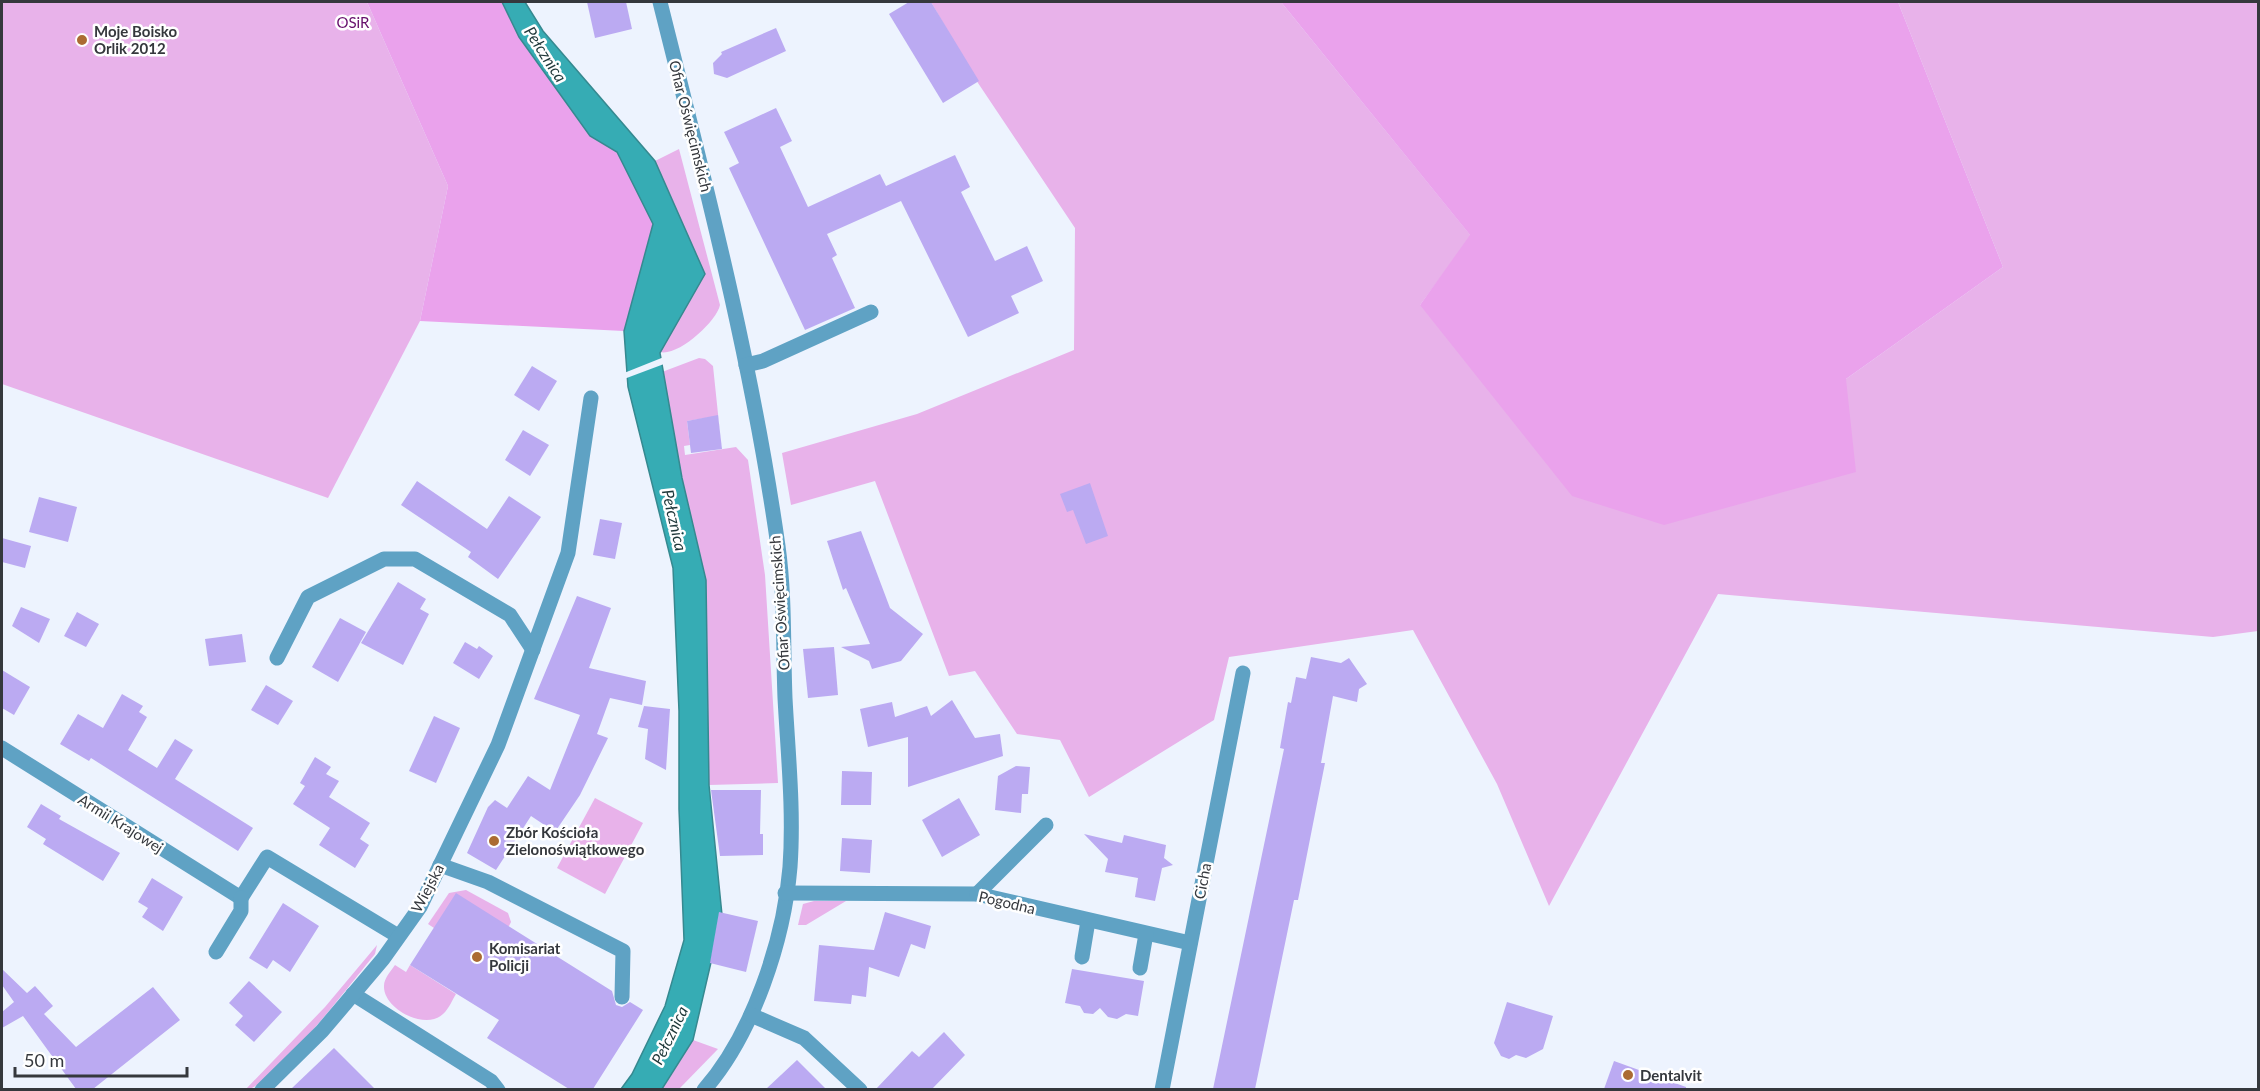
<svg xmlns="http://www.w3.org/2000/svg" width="2260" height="1091" font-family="Lato,sans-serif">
	<rect width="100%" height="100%" fill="#edf3fe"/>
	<g fill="#e8b2ea">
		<path d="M 2,2 L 367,2 L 448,186 L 420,321 L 328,498 L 2,384 Z"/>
		<path d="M 931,2 L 1281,2 L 1471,236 L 1420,305 L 1846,379 L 2003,267 L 1898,2 L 2258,2 L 2258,631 L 2213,637 L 1718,594 L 1549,906 L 1497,784 L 1413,630 L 1229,657 L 1214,720 L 1089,797 L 1060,740 L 1017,734 L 975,671 L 949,676 L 875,481 L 791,505 L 782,453 L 917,414 L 1074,350 L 1075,228 L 978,83 Z"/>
		<path d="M 679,149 L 720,305 C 717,321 678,357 660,352 L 673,328 L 655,161 Z"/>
		<path d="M 699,358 L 705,359 L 713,366 L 720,433 L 718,416 L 687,421 L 690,445 L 684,446 L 685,455 L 736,447 L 748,460 L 765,575 L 778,783 L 709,785 L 706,580 L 682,478 L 662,372 Z"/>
		<path d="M 595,798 L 643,823 L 605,894 L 557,868 Z"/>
		<path d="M 466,890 L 508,913 L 511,922 L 509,926 L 434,928 L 428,924 L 449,893 Z"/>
		<path d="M 814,901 L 846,901 L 806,925 L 798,925 L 803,904 Z"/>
		<path d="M 377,945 L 375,954 C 355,978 271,1089 245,1090 L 325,1007 Z"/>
		<path d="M 395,965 L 406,972 L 410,965 L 456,994 C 452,1000 449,1009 443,1014 C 426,1031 383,1009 384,986 C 384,978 391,971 395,965 Z"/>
		<path d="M 693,1040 L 718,1049 L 679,1089 L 662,1090 Z"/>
	</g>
	<g fill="#eaa2ec">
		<path d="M 367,2 L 502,2 L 519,37 L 590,136 L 617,152 L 653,224 L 624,331 L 420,321 L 448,186 Z"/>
		<path d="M 1281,2 L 1898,2 L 2003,267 L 1846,379 L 1856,472 L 1664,525 L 1572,496 L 1420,305 L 1470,235 Z"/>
	</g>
	<path fill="#36acb4" stroke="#368990" stroke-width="1.5" d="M 502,2 L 525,2 L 543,31 L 655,161 L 705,274 L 660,353 L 682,478 L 706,580 L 709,785 L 722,915 L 693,1040 L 662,1089 L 621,1089 L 632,1074 L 665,1006 L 684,940 L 679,809 L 679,711 L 673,568 L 628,387 L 624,331 L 653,224 L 617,152 L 590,136 L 519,37 Z"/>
	<path fill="#edf3fe" d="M 664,357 L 664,364 L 624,379 L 624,373 Z"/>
	<g fill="#bbaaf2">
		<path d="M 587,2 L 626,2 L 632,29 L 595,38 Z"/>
		<path d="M 909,2 L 931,2 L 979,81 L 943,103 L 889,14 Z"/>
		<path d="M 776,28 L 786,51 L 727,78 L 714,74 L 713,63 L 722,54 L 721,52 Z"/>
		<path d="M 776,108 L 792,141 L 780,147 L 808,207 L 880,174 L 886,186 L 955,155 L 970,187 L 961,192 L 995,261 L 1027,246 L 1043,281 L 1011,296 L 1019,313 L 968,337 L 901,201 L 827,234 L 837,255 L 832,258 L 855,308 L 805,330 L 729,168 L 739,163 L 724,132 Z"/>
		<path d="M 532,366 L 557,381 L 539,411 L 514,395 Z"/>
		<path d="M 718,415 L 722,449 L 691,453 L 687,421 Z"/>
		<path d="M 523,430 L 549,445 L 530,476 L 505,460 Z"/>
		<path d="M 417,481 L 487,529 L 509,496 L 541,517 L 498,579 L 468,557 L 471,552 L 401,505 Z"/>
		<path d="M 1090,483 L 1108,536 L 1086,544 L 1073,510 L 1067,512 L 1060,494 Z"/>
		<path d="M 39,497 L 77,507 L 68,542 L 29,532 Z"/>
		<path d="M 600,519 L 622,523 L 615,559 L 593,555 Z"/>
		<path d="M 861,531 L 890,608 L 923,634 L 901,661 L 872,669 L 869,661 L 841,647 L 870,644 L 846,588 L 843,590 L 827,541 Z"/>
		<path d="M 2,538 L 31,546 L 25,568 L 2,562 Z"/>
		<path d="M 398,582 L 426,599 L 420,609 L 429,614 L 403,665 L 361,643 Z"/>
		<path d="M 577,596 L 611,608 L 589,668 L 646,681 L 642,705 L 610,698 L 597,734 L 608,738 L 580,795 L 555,832 L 531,816 L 496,870 L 467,853 L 488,807 L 495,800 L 507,808 L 528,776 L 550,790 L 580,715 L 534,699 Z"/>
		<path d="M 21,607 L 50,619 L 39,643 L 12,626 Z"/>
		<path d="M 77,612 L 99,624 L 86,647 L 64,636 Z"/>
		<path d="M 340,618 L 366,632 L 338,682 L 312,667 Z"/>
		<path d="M 242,634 L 246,662 L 209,666 L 205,639 Z"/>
		<path d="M 465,642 L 477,649 L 479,646 L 493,656 L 479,679 L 453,663 Z"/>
		<path d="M 834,647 L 838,695 L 808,698 L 803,649 Z"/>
		<path d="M 1311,657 L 1341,663 L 1349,658 L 1367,684 L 1359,689 L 1357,702 L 1333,696 L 1321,763 L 1325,763 L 1298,900 L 1294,900 L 1255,1089 L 1213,1089 L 1284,749 L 1280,748 L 1288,702 L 1291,703 L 1296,677 L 1306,679 Z"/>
		<path d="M 2,670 L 30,687 L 14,715 L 2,708 Z"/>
		<path d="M 266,685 L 293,701 L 278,725 L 251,710 Z"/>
		<path d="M 122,694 L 143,706 L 139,712 L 147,717 L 128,750 L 157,768 L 175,739 L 193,750 L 175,779 L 253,828 L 238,851 L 91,758 L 89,761 L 60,744 L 78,714 L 103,728 Z"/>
		<path d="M 952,700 L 975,738 L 1000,734 L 1003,756 L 908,787 L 908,737 L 868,747 L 860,709 L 892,702 L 895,717 L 927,706 L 931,716 Z"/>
		<path d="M 644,706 L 670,709 L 666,770 L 645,759 L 648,729 L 638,727 Z"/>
		<path d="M 434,716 L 460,728 L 436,783 L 409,771 Z"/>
		<path d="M 315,757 L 331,767 L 326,774 L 339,781 L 329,797 L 370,823 L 360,839 L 369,845 L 355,868 L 319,845 L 330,828 L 293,804 L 305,786 L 300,783 Z"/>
		<path d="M 1016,766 L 1030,767 L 1028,794 L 1022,794 L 1021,813 L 995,810 L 998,776 Z"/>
		<path d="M 842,771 L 872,772 L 871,805 L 841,805 Z"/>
		<path d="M 711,790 L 761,790 L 760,834 L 763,834 L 763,855 L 720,856 Z"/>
		<path d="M 959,798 L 980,835 L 942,857 L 922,820 Z"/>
		<path d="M 41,804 L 61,816 L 59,819 L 120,853 L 103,881 L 43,844 L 46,839 L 27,827 Z"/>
		<path d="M 1084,834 L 1122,843 L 1124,835 L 1166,845 L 1164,858 L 1173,865 L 1162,868 L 1155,901 L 1135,897 L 1138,878 L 1105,872 L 1108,859 Z"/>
		<path d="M 842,838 L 872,840 L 870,873 L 840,871 Z"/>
		<path d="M 152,878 L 183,897 L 163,931 L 142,917 L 148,908 L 138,902 Z"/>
		<path d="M 456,893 L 612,991 L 616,1005 L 622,1007 L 630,1002 L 643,1010 L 593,1089 L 569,1089 L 487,1038 L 499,1020 L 410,965 Z"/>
		<path d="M 283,903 L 319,926 L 290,972 L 273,960 L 267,969 L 249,958 Z"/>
		<path d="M 719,912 L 758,921 L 746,972 L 710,963 Z"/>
		<path d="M 885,912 L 931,926 L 925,949 L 911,944 L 899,977 L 869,967 L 866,997 L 852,995 L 851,1004 L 814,1001 L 819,945 L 874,950 Z"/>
		<path d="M 2,969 L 27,993 L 35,986 L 53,1006 L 44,1014 L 76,1047 L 153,987 L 180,1020 L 93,1089 L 76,1089 L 23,1016 L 2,1028 L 2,1012 L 14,1002 L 2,985 Z"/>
		<path d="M 1072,969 L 1144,981 L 1138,1016 L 1126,1014 L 1117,1019 L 1108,1017 L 1100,1008 L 1093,1014 L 1084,1013 L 1080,1006 L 1065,1003 Z"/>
		<path d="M 249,981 L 282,1012 L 254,1042 L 235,1025 L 243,1016 L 229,1003 Z"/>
		<path d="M 1507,1002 L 1553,1016 L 1543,1049 L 1526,1058 L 1516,1055 L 1509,1059 L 1501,1056 L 1494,1043 Z"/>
		<path d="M 944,1032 L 965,1055 L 932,1089 L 876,1089 L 912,1051 L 919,1057 Z"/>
		<path d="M 334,1048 L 375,1089 L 291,1089 Z"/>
		<path d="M 797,1060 L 826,1089 L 766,1089 Z"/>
		<path d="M 1614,1061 L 1686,1087 L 1686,1089 L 1604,1089 Z"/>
	</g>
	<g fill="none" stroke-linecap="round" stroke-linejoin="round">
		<g stroke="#5fa2c4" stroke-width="15">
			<path d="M 660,2 C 705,182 752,362 778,546 C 785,596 783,648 785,698 C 788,754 794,811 790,867 C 784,940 753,1034 704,1090"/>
			<path d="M 746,365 L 763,361 L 871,312"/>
			<path d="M 277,658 L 308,597 L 384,559 L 415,559 L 510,615 L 533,650"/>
			<path d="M 2,748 L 241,898 L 267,857 L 398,936"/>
			<path d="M 440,865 L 488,882 L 623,951 L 622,997"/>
			<path d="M 785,893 L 977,894 L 1190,943"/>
			<path d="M 977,894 L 1046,825"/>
			<path d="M 216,952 L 241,911 L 241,898"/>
			<path d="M 1082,957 L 1088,921"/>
			<path d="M 1140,968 L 1146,934"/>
			<path d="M 353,994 L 491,1081 L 498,1090"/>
			<path d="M 751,1015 L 804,1038 L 860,1090"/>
			<path d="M 262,1090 L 322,1031 L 383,959 L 420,907 L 498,745 L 568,553 L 591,398"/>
			<path d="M 1162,1090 L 1243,673"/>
		</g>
	</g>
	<g fill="#ab6b33" stroke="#fff" stroke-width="2">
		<circle cx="82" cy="40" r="6"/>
		<circle cx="494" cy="841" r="6"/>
		<circle cx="477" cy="957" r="6"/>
		<circle cx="1628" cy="1075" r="6"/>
	</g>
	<g text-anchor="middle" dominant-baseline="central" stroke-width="5" stroke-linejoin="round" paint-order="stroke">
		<g font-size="15" fill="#660f6b" stroke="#fff">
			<text x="353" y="22">OSiR</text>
		</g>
		<g font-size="15" font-weight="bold" fill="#35383d" stroke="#fff" text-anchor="start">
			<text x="94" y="31">Moje Boisko<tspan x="94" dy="17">Orlik 2012</tspan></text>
			<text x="506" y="832">Zbór Kościoła<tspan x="506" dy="17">Zielonoświątkowego</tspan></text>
			<text x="489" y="948">Komisariat<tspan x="489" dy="17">Policji</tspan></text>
			<text x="1640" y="1075">Dentalvit</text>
		</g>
		<g font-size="15" fill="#35383d" stroke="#fff">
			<text transform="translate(691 126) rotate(76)">Ofiar Oświęcimskich</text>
			<text transform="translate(779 603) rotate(-94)">Ofiar Oświęcimskich</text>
			<text transform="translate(121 823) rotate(32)">Armii Krajowej</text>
			<text transform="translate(1202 881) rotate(-79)">Cicha</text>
			<text transform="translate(427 888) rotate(-62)">Wiejska</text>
			<text transform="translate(1007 902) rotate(13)">Pogodna</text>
		</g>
		<g font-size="16" font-style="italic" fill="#1e3739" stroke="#fff">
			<text transform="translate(546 54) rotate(57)">Pełcznica</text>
			<text transform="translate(675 520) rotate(77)">Pełcznica</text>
			<text transform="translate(669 1035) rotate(-64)">Pełcznica</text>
		</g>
	</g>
	<rect width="2260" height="1091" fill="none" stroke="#35383d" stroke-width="6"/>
	<path d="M15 1067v9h172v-9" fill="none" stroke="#35383d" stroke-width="3"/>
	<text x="24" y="1067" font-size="18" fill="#35383d" stroke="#ffffff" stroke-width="4.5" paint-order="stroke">50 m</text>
</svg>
